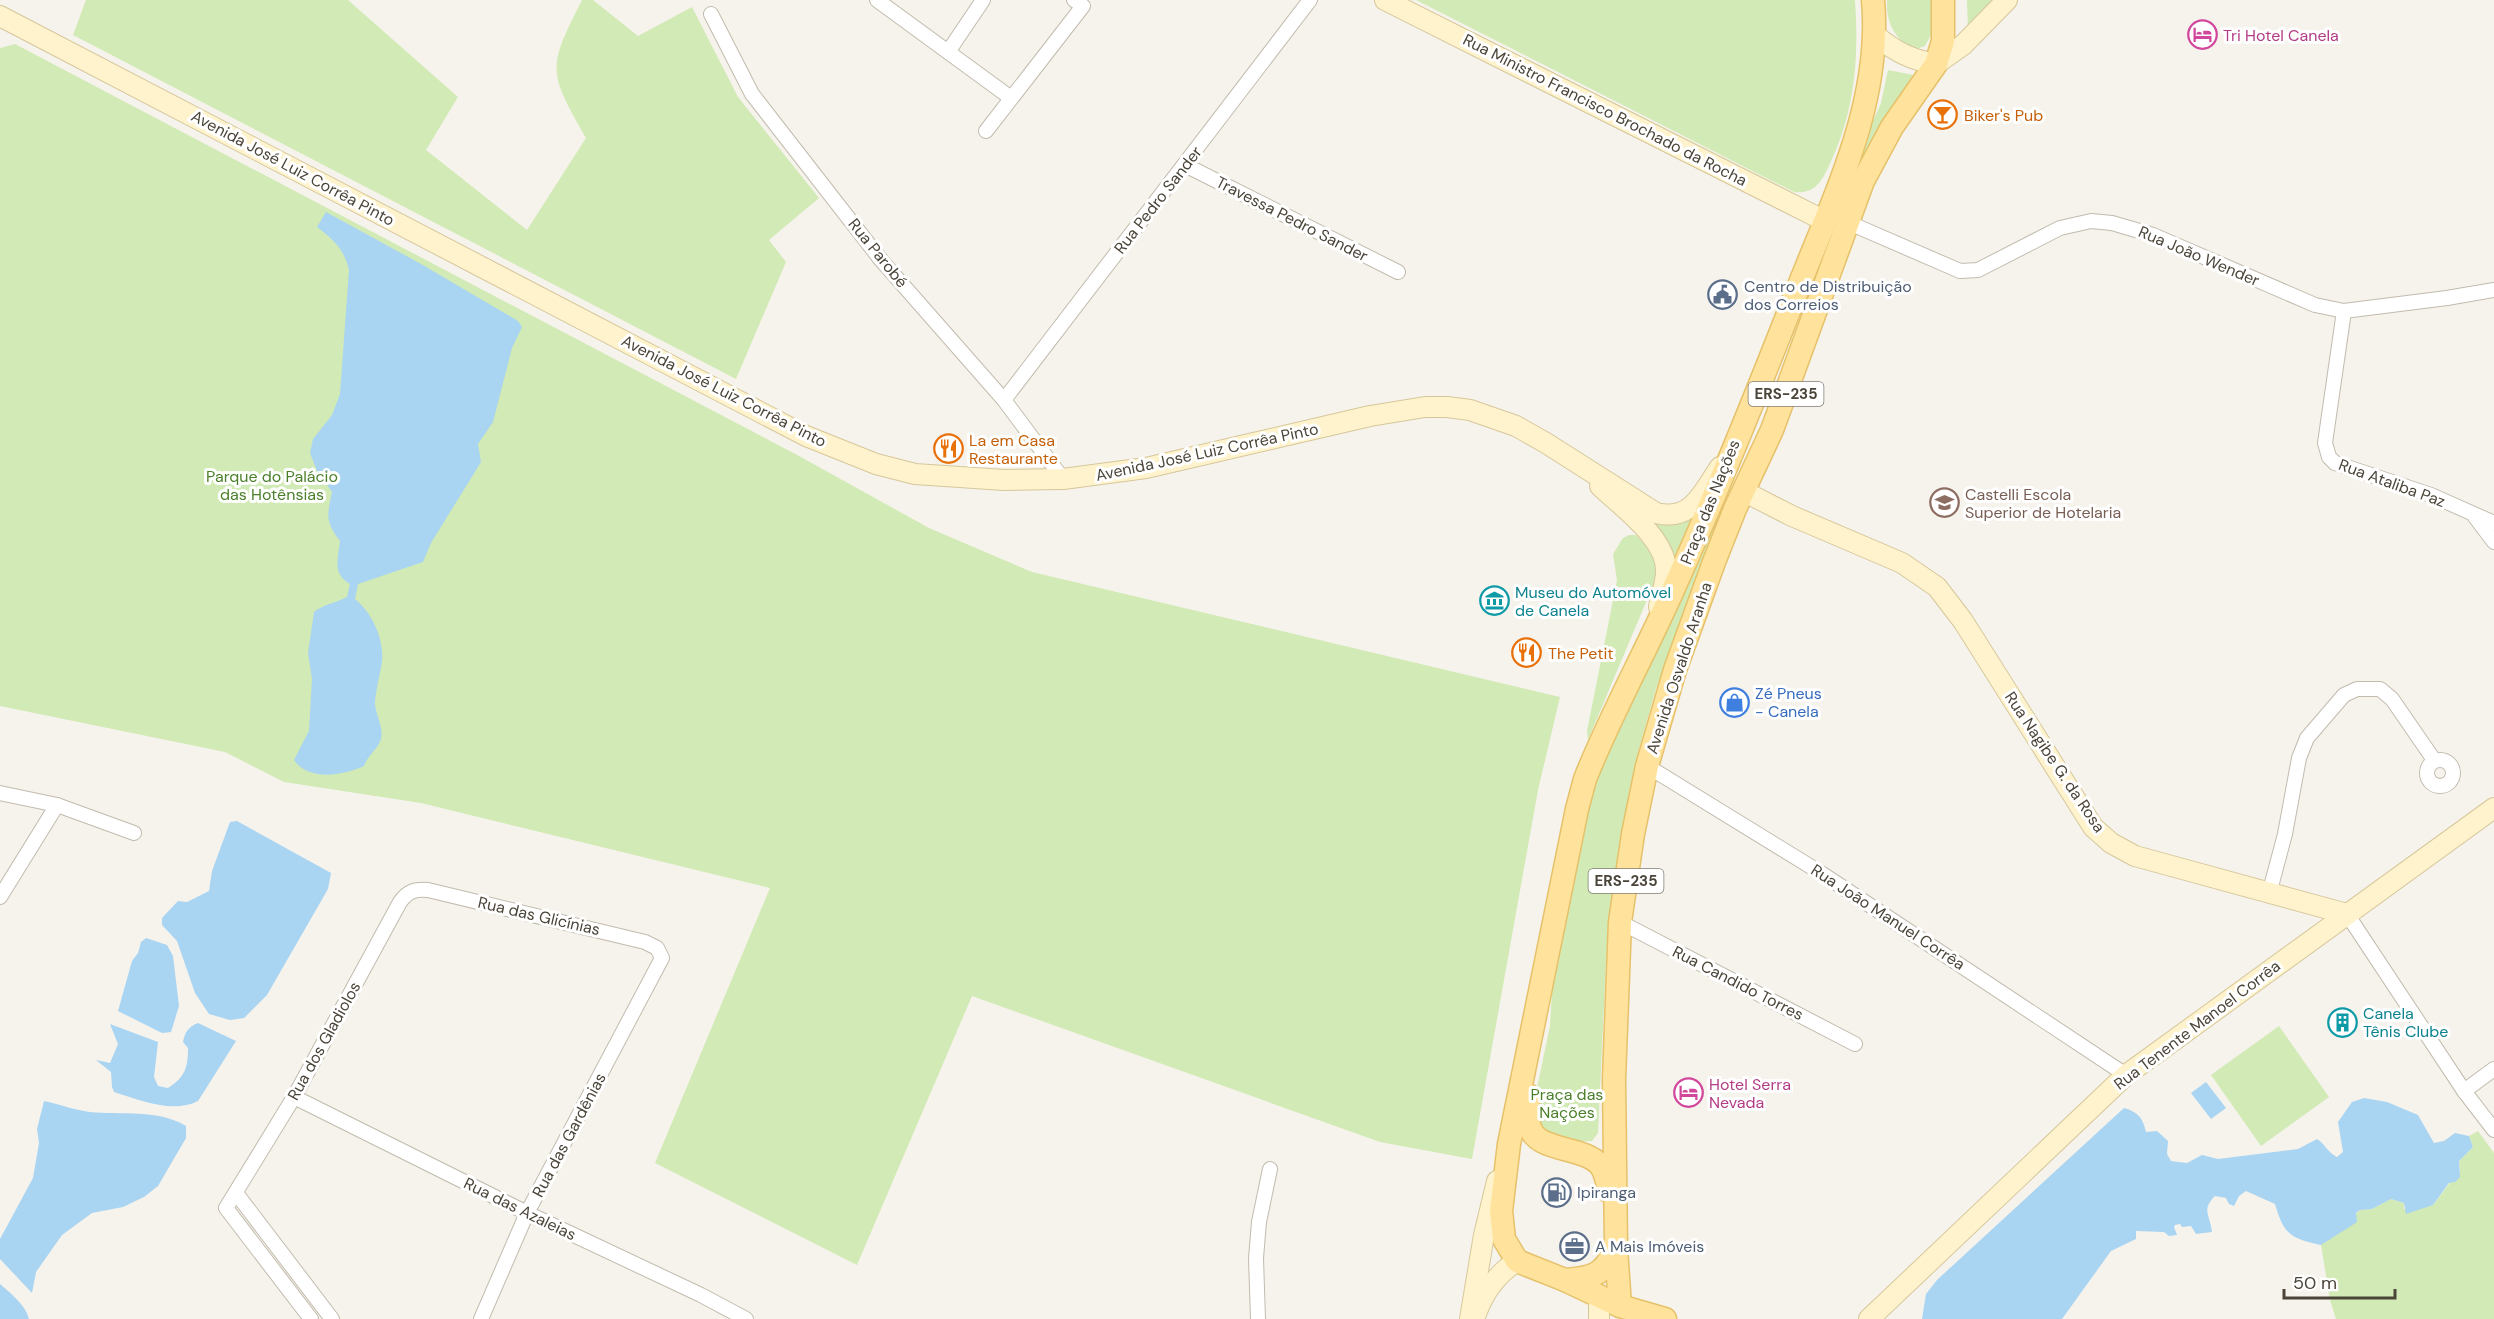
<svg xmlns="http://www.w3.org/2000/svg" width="2494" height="1319" font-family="'DM Sans',sans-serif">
	<rect width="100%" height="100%" fill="#f6f3ec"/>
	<g fill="#d2eab5">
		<path d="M 86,0 L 348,0 L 458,97 L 426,150 L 527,230 L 586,138 C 548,71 547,69 582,0 L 593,0 L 638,36 L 692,7 L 738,97 L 819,198 L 769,240 L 786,262 L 736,379 L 73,35 Z"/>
		<path d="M 1416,0 L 1855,0 C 1859,55 1855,109 1832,159 C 1824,177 1817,195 1794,192 Z"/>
		<path d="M 1887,0 L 1933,0 L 1932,33 L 1925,46 L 1913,50 C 1894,38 1886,22 1887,0 Z"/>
		<path d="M 1967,0 L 1995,0 L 1968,29 L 1967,2 Z"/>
		<path d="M 15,44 L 799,456 L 929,528 L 1032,572 L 1560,697 L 1538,790 L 1472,1159 L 1380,1142 L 972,996 L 857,1265 L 655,1163 L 770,888 L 421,803 L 284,782 L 225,752 L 0,706 L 0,48 Z"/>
		<path d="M 1888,70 L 1919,76 L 1821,274 L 1816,272 L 1863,143 L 1881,103 Z"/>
		<path d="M 1719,507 L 1727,510 L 1656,689 L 1635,763 L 1615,880 L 1606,962 L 1598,1133 L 1592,1141 L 1576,1142 L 1540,1131 L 1532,1112 L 1550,1026 L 1553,971 L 1593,779 Z"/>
		<path d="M 1696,513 L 1675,562 L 1668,541 L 1648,519 Z"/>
		<path d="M 1629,535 L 1636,535 C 1652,551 1659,559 1654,583 L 1588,740 L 1587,731 L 1617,580 L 1613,554 L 1623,538 Z"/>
		<path d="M 2279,1026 L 2329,1097 L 2261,1146 L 2211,1075 Z"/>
		<path d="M 2478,1131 L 2494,1153 L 2494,1319 L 2336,1319 L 2330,1300 L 2321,1245 L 2337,1233 L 2360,1210 L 2372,1209 L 2391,1199 L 2404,1203 L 2404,1209 L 2433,1205 L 2460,1170 L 2459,1161 L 2473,1147 L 2469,1136 Z"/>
	</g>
	<g fill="#a9d4f2">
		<path d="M 326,212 L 421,264 L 518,321 L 522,327 L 512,348 L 493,422 L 478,444 L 481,462 L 431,543 L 423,562 L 358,584 L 355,599 C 372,613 384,638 382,661 C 380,675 376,689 375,702 C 375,715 384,726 381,739 C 378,749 368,755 364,766 C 344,775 309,782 294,760 L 309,731 L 312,679 L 308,653 L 314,612 C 324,604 336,603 347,597 L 350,584 C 332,574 338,559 340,541 C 325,521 327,516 332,492 L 317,471 L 310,453 L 313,439 L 332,415 L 340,394 L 349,270 C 344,249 334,240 317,227 Z"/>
		<path d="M 237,821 L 331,873 L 328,889 L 267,995 L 244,1018 L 230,1020 L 209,1014 L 195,993 L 177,941 L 162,925 L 162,918 L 178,901 L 187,902 L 209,891 L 212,871 L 230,822 Z"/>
		<path d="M 146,938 L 167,945 L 173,956 L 179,1006 L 171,1032 L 162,1033 L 118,1011 L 132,961 L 138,953 L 141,942 Z"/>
		<path d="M 198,1023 L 236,1041 L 198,1101 C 173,1114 139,1100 114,1092 L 112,1087 L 111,1072 L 96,1060 L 110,1063 L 118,1044 L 110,1024 L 158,1042 L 154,1077 L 158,1086 L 168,1088 C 185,1077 188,1068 188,1048 L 183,1042 C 185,1032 188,1027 198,1023 Z"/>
		<path d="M 2206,1082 L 2226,1108 L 2211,1119 L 2191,1093 Z"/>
		<path d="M 2364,1098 L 2387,1102 L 2418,1115 L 2434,1143 L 2444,1141 L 2455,1133 L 2469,1136 L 2473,1147 L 2459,1161 L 2460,1177 L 2455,1182 L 2449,1183 L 2433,1205 L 2406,1214 L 2404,1203 L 2391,1199 L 2372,1209 L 2360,1210 L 2356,1213 L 2357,1222 L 2321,1245 C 2289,1238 2284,1234 2275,1204 L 2246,1191 L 2239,1196 L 2234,1206 L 2229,1204 L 2226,1198 L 2215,1196 C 2201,1210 2210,1214 2212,1232 L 2196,1234 L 2191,1226 L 2182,1227 L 2180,1224 L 2175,1225 L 2174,1227 L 2177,1235 L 2169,1236 L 2164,1232 L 2136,1231 L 2136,1239 L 2111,1251 L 2062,1319 L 1922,1319 L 1926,1294 L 1937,1280 L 2124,1108 C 2138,1112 2143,1118 2146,1132 L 2157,1131 L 2168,1141 L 2167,1154 L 2171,1161 L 2187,1163 L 2202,1155 L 2218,1159 L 2298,1149 L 2317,1139 C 2325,1144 2328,1153 2337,1157 L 2343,1152 L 2338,1122 L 2352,1102 Z"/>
		<path d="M 44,1101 C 59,1104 74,1110 90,1112 C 120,1115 159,1109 186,1126 L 186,1138 L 158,1186 L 144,1197 L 123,1207 L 92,1213 L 62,1235 L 36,1272 L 32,1293 L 0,1259 L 0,1239 L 33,1178 L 39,1143 L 37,1129 Z"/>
		<path d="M 0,1284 C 11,1294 25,1304 29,1319 L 0,1319 Z"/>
	</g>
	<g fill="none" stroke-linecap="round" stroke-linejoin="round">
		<defs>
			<g id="street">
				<path d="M 877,0 L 1011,98"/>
				<path d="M 711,14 L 752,94 L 881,260 L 1004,400 L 1063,479"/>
				<path d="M 948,52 L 983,0"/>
				<path d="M 986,131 L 1083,6 L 1074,0"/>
				<path d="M 1185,165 L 1398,272"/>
				<path d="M 1847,222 L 1960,271 L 1978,270 L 2060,228 L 2091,221 L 2112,223 L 2153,235 L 2315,305 L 2344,311 L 2447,298 L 2494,290"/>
				<path d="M 2344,311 L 2325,443 L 2329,457 L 2335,463 L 2431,495 L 2494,523"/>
				<path d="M 1004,400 L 1310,0"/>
				<path d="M 2475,517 L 2494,542"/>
				<circle cx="2440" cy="773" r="13"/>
				<path d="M 1647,766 L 1821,873 L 2126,1075"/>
				<path d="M 0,793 L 57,805 L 134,833"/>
				<path d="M 2269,894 L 2285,834 L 2299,758 L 2307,738 L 2344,695 L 2357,689 L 2380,689 L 2392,699 L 2434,760"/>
				<path d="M 0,897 L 57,805"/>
				<path d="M 2347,914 L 2464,1091 L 2494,1130"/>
				<path d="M 1620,922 L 1855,1044"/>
				<path d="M 2464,1091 L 2494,1069"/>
				<path d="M 294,1097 L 527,1213 L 701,1295 L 746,1319"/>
				<path d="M 236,1193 L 332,1319"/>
				<path d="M 311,1319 L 226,1208 L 294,1097 L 400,902 C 408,891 415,889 428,890 L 645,942 L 657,948 L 662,958 L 527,1213 L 481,1319"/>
				<path d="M 1258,1319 L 1256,1258 L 1259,1222 L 1270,1169"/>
			</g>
			<g id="secondary">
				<path d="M 1385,0 L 1825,221"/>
				<path d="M 0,16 L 806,436 L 876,464 L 915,474 L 1004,480 L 1063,479 L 1146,468 L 1370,416 L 1425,407 L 1447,407 L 1470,410 L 1516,426 L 1546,443 L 1656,513 C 1692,522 1703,492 1720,467"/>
				<path d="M 1875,35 C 1894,51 1911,60 1936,64 L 1963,45 L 2007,0"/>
				<path d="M 1600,486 C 1623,508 1669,540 1666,574 C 1665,585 1661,596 1659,607"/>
				<path d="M 1743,491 L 1792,516 L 1902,563 L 1937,587 L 1963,621 L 2093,827 L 2111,843 L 2135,856 L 2347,914"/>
				<path d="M 1599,1296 L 1599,1319"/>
				<path d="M 1476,1314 C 1484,1291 1497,1274 1517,1261"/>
				<path d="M 1470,1319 L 1484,1235 L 1497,1181"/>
				<path d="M 1869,1319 L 2126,1075 L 2494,808"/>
			</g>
			<g id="primary">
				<path d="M 1528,1095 C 1528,1105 1527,1115 1529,1124 C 1534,1153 1583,1145 1600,1165 C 1606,1172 1607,1184 1610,1192"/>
				<path d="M 1565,1280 C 1594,1278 1603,1275 1616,1248"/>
				<path d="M 1620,1306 L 1616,1248 L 1614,1079 L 1620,922 L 1633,834 L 1647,766 L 1675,670 L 1714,562 L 1735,509 L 1772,430 L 1863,181 L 1892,127 L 1936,64 L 1943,41 L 1943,0"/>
				<path d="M 1665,1319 L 1620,1306 L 1565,1280 L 1517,1261 L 1504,1239 L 1501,1211 L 1509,1144 L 1577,809 L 1585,779 C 1612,711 1648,648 1677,581 C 1721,483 1761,383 1800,283 C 1836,192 1882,100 1873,0"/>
			</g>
		</defs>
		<use href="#street" stroke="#c2bbae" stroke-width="16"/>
		<use href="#secondary" stroke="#d6c79b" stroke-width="22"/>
		<use href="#primary" stroke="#e6c16a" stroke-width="25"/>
		<use href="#street" stroke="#fff" stroke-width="14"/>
		<use href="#secondary" stroke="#fff3cd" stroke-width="20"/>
		<use href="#primary" stroke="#ffe39c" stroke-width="22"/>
	</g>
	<defs>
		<symbol id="hotel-ring" viewBox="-11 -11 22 22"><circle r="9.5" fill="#fff" stroke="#d1479c" stroke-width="1.5"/><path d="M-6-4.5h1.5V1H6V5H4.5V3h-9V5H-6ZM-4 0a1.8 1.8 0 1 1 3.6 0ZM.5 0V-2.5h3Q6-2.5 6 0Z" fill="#d1479c"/></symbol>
		<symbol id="bar-ring" viewBox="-11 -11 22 22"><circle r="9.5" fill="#fff" stroke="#e8710a" stroke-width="1.5"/><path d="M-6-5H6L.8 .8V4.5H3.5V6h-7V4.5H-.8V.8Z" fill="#e8710a"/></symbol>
		<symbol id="civic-ring" viewBox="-11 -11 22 22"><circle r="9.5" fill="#fff" stroke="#5c6f8a" stroke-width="1.5"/><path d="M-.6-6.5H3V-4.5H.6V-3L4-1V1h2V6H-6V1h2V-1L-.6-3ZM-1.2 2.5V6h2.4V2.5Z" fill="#5c6f8a"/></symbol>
		<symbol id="restaurant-ring" viewBox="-11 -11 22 22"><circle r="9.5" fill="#fff" stroke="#e8710a" stroke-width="1.5"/><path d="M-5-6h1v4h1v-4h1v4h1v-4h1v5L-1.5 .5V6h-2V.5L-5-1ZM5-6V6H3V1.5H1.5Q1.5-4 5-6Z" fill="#e8710a"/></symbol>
		<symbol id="university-ring" viewBox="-11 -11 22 22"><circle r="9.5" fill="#fff" stroke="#8d6e63" stroke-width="1.5"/><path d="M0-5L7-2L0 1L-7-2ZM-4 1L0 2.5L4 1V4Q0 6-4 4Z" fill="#8d6e63"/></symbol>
		<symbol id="museum-ring" viewBox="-11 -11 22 22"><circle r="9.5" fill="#fff" stroke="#0f9aa8" stroke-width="1.5"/><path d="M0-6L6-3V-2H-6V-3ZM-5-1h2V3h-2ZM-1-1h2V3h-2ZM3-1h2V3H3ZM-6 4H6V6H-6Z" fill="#0f9aa8"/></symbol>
		<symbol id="shop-ring" viewBox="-11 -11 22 22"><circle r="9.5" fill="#fff" stroke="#3f7fe0" stroke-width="1.5"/><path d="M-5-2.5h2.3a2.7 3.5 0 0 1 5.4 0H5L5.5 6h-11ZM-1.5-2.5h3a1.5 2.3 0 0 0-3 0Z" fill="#3f7fe0"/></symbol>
		<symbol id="building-ring" viewBox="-11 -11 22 22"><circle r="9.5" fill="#fff" stroke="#0f9aa8" stroke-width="1.5"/><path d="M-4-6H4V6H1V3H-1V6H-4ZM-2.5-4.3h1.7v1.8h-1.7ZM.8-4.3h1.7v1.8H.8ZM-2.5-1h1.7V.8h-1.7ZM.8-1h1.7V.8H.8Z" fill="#0f9aa8"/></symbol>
		<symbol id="fuel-ring" viewBox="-11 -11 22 22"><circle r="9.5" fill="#fff" stroke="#5c6f8a" stroke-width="1.5"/><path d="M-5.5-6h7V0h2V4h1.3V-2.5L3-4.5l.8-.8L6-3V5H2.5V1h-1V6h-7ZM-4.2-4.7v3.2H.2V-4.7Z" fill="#5c6f8a"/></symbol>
		<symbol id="office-ring" viewBox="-11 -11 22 22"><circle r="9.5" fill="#fff" stroke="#5c6f8a" stroke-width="1.5"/><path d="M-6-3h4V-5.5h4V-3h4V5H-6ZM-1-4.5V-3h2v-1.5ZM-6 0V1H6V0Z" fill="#5c6f8a"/></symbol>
	</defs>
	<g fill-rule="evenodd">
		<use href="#hotel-ring" x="2186" y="18" width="33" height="33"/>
		<use href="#bar-ring" x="1926" y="98" width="33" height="33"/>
		<use href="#civic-ring" x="1706" y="278" width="33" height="33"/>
		<use href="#restaurant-ring" x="932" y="432" width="33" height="33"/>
		<use href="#university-ring" x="1928" y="486" width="33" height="33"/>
		<use href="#museum-ring" x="1478" y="584" width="33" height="33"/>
		<use href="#restaurant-ring" x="1510" y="636" width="33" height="33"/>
		<use href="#shop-ring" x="1718" y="686" width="33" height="33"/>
		<use href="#building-ring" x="2326" y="1006" width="33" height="33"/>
		<use href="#hotel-ring" x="1672" y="1076" width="33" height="33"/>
		<use href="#fuel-ring" x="1540" y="1176" width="33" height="33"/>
		<use href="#office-ring" x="1558" y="1230" width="33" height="33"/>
	</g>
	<g text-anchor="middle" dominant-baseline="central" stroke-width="6" stroke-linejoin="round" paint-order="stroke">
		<g fill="#fff" stroke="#817c74" stroke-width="1.5">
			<rect x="1748.5" y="382" width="75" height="24" rx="4.5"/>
			<rect x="1588.5" y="869" width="75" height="24" rx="4.5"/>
		</g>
		<g font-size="15" font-weight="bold" fill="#4b4439">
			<text x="1786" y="394">ERS-235</text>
			<text x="1626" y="881">ERS-235</text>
		</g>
		<g font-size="16" fill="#b23c85" stroke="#fff" text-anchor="start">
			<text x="2223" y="35">Tri Hotel Canela</text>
			<text x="1709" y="1084">Hotel Serra<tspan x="1709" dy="18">Nevada</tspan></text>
		</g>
		<g font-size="16" fill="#4b4439" stroke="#fff">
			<text transform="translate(1605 110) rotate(27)">Rua Ministro Francisco Brochado da Rocha</text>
			<text transform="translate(293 168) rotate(28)">Avenida José Luiz Corrêa Pinto</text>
			<text transform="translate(1158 200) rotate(-52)">Rua Pedro Sander</text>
			<text transform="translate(1292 219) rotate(27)">Travessa Pedro Sander</text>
			<text transform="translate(878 253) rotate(51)">Rua Parobé</text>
			<text transform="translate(2199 256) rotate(23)">Rua João Wender</text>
			<text transform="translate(724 391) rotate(27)">Avenida José Luiz Corrêa Pinto</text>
			<text transform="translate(1207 452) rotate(-12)">Avenida José Luiz Corrêa Pinto</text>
			<text transform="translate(2392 483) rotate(20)">Rua Ataliba Paz</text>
			<text transform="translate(1710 502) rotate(-68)">Praça das Nações</text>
			<text transform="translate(1679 668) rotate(-72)">Avenida Osvaldo Aranha</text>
			<text transform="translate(2055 762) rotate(56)">Rua Nagibe G. da Rosa</text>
			<text transform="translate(539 916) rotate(13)">Rua das Glicínias</text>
			<text transform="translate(1888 917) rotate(33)">Rua João Manuel Corrêa</text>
			<text transform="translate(1738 983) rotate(27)">Rua Candido Torres</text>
			<text transform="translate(2197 1025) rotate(-37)">Rua Tenente Manoel Corrêa</text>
			<text transform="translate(324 1041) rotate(-61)">Rua dos Gladiolos</text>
			<text transform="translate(569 1135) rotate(-62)">Rua das Gardênias</text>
			<text transform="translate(520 1209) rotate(26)">Rua das Azaleias</text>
		</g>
		<g font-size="16" fill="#c56008" stroke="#fff" text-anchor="start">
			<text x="1964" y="115">Biker's Pub</text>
			<text x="969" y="440">La em Casa<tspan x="969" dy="18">Restaurante</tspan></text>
			<text x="1548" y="653">The Petit</text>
		</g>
		<g font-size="16" fill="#4e5e75" stroke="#fff" text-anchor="start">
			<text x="1744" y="286">Centro de Distribuição<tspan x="1744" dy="18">dos Correios</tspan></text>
			<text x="1577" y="1192">Ipiranga</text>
			<text x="1595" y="1246">A Mais Imóveis</text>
		</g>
		<g font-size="16" fill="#4a7f2a" stroke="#fff">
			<text x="272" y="476">Parque do Palácio<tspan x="272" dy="18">das Hotênsias</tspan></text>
			<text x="1567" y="1094">Praça das<tspan x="1567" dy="18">Nações</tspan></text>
		</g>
		<g font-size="16" fill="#785e54" stroke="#fff" text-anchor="start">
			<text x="1965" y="494">Castelli Escola<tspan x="1965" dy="18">Superior de Hotelaria</tspan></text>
		</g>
		<g font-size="16" fill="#0d838f" stroke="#fff" text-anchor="start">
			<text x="1515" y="592">Museu do Automóvel<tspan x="1515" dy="18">de Canela</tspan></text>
			<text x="2363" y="1013">Canela<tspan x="2363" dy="18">Tênis Clube</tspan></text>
		</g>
		<g font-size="16" fill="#366cbe" stroke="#fff" text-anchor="start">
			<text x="1755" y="693">Zé Pneus<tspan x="1755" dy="18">- Canela</tspan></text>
		</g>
	</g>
	<path d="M2284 1289v9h111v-9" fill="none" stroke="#4b4439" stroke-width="3"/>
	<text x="2293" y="1289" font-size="18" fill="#4b4439" stroke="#ffffff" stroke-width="4.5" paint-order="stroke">50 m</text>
</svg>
